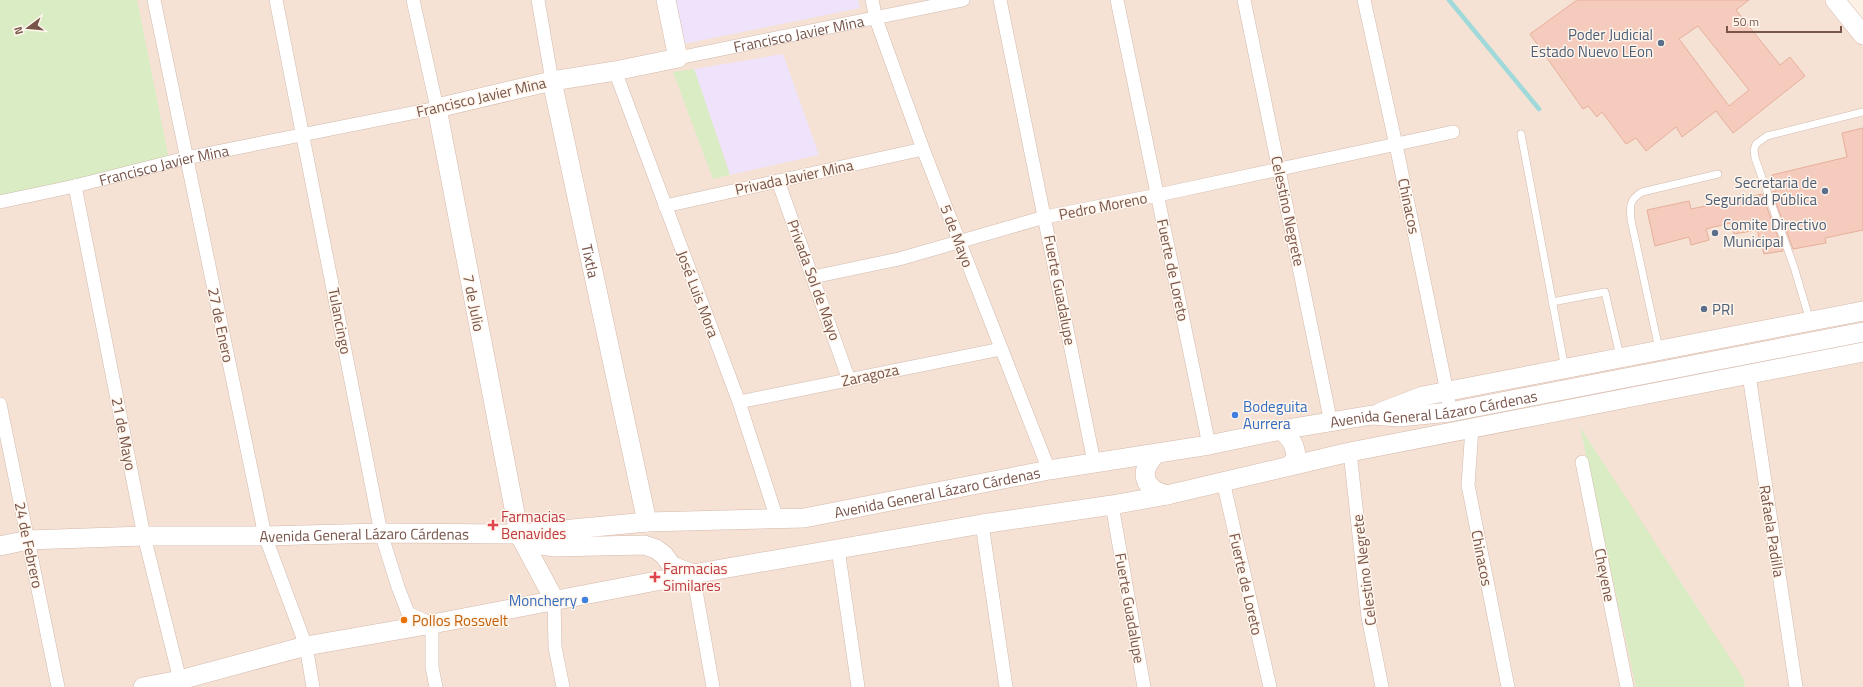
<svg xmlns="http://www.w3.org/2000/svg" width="1863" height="687" font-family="'Titillium Web',sans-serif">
	<rect width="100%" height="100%" fill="#fdf1e6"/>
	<path fill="#f5e2d4" d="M 0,0 L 1838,0 L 1863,32 L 1863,687 L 0,687 Z"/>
	<g fill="#eee3fa">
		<path d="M 670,0 L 858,0 L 860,8 L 679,45 Z"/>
		<path d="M 783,54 L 819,155 L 730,175 L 694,69 Z"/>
	</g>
	<g fill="#d9ecc4">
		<path d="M 3,0 L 137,0 L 169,160 L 0,198 L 0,1 Z"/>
		<path d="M 694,69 L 730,175 L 713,179 L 673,72 Z"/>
		<path d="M 1580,427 L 1743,678 L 1745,687 L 1636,687 Z"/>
	</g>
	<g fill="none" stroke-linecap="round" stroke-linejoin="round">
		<path stroke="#9fd9da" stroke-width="4.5" d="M 1449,0 L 1539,109"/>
	</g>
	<g fill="#f4cbbc" stroke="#e7af9c" fill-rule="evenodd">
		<path d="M 1577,0 L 1749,0 L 1736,10 L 1780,65 L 1790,57 L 1805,76 L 1733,133 L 1716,111 L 1682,137 L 1676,127 L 1646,151 L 1636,138 L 1626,144 L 1602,112 L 1597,117 L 1588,106 L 1583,109 L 1530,34 ZM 1698,26 L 1749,90 L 1729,106 L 1679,39 Z"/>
		<path d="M 1863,128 L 1863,230 L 1825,238 L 1826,243 L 1793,249 L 1772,192 L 1776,191 L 1772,175 L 1847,157 L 1842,133 Z"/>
		<path d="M 1762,194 L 1783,251 L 1764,254 L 1757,230 L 1734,234 L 1730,223 L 1706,229 L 1709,240 L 1691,245 L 1689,237 L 1655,246 L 1647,210 L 1689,201 L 1691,209 Z"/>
	</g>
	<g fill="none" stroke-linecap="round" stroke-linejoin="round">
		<defs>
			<g id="lane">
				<path d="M 1521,134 L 1565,369"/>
				<path d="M 1552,302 L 1605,292 L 1620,356"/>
				<path d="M 1810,321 L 1794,267 L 1755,158 L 1754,150 L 1756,144 L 1767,136 L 1863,112"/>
				<path d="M 1659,349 L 1631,220 C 1630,205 1629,200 1642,192 L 1718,174"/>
			</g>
			<g id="street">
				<path d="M 154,0 L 265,536 L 306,646 L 313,687"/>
				<path d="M 276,0 L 381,533 L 398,587 L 408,613 L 432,624 L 432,667 L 436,687"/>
				<path d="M 538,0 L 552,81"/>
				<path d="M 872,0 L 876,19 L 923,149 L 1049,470"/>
				<path d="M 1000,0 L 1094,462"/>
				<path d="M 1117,0 L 1209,445"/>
				<path d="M 1244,0 L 1331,423"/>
				<path d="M 1364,0 L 1396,145 L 1447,392 L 1450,412"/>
				<path id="s1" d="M 678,58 L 963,0"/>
				<path d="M 615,71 L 739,402 L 777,519"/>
				<path d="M 778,181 L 849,380"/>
				<path d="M 75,186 L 144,536 L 180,680"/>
				<path id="s2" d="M 0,202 L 75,186 L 186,158 L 437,108 L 413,0"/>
				<path d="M 665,206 L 923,149"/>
				<path d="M 813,277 L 899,259 L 1045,217 L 1158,195 L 1453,132"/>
				<path d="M 1749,375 L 1796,687"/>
				<path d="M 739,402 L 1001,349"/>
				<path d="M 0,404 L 58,687"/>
				<path d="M 1472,428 L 1468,485 L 1508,687"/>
				<path d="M 1350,452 L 1368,617 L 1382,687"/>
				<path d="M 1582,462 L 1627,687"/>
				<path d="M 1223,481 L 1270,687"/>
				<path d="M 1112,505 L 1144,687"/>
				<path d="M 982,524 L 1006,687"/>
				<path d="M 838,549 L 858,687"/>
				<path d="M 693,574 L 713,687"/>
				<path d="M 554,599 L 555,647 L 563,687"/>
			</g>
			<g id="secondary">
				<path d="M 1835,0 L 1863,35"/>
				<path id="s3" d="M 552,81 L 647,522"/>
				<path d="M 1381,412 L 1423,396 L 1863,311"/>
				<path d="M 1281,430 C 1291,438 1296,446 1296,459 L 1289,466"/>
				<path d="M 1156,454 C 1138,472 1143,489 1167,495"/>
				<path d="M 521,535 L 541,545 L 555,547 L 644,545 L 656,549 L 664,555 L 672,566 L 693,574"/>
				<path id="s4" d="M 0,546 L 28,540 L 144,536 L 265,536 L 381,533 L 519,534 L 647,522 L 804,518 L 1049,470 L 1209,445 L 1281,430 L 1372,415 L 1399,417 L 1450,412 L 1863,332"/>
				<path d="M 554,599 L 519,534 L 437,108 L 552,81 L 615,71 L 678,58 L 666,0"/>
				<path d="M 143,687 L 180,680 L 306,646 L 432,624 L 693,574 L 982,524 L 1112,505 L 1167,495 L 1350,452 L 1863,352"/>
			</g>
		</defs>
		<use href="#lane" stroke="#d2baae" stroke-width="8"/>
		<use href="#street" stroke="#d2baae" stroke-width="14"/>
		<use href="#secondary" stroke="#d5b9ab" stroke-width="20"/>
		<use href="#lane" stroke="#fff" stroke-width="7"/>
		<use href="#street" stroke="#fff" stroke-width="13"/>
		<use href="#secondary" stroke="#fff" stroke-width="19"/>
	</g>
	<g fill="#5c6f8a" stroke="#fff6ed" stroke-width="1.5">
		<circle cx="1661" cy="43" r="4"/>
		<circle cx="1825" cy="191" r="4"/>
		<circle cx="1715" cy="233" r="4"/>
		<circle cx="1704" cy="309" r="4"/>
	</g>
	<g fill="#3f7fe0" stroke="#fff6ed" stroke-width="1.5">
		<circle cx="1235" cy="415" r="4"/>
		<circle cx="585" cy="600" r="4"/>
	</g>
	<g fill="#e0444e" stroke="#fff6ed" stroke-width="1.5">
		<path d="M491 519h4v4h4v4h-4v4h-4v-4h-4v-4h4z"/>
		<path d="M653 571h4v4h4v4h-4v4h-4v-4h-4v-4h4z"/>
	</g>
	<circle fill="#e8710a" stroke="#fff6ed" stroke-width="1.5" cx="404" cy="620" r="4"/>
	<g text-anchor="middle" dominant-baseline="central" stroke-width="3" stroke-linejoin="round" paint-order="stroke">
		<g font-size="15" fill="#785449" stroke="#fff6ed">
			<text stroke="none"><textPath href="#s1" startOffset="123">Francisco Javier Mina</textPath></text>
			<text transform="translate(481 97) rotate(-13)">Francisco Javier Mina</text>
			<text stroke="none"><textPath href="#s2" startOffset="168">Francisco Javier Mina</textPath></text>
			<text transform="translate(794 177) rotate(-12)">Privada Javier Mina</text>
			<text transform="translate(1103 206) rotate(-11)">Pedro Moreno</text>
			<text transform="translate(1409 206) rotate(78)">Chinacos</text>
			<text transform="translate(1288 211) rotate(78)">Celestino Negrete</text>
			<text transform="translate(957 236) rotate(69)">5 de Mayo</text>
			<text stroke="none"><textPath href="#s3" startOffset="184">Tixtla</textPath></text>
			<text transform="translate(1173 270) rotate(78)">Fuerte de Loreto</text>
			<text transform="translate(814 280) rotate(70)">Privada Sol de Mayo</text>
			<text transform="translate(1060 290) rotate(79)">Fuerte Guadalupe</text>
			<text transform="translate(698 294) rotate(69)">José Luis Mora</text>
			<text transform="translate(474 303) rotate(79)">7 de Julio</text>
			<text transform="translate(340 321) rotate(79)">Tulancingo</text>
			<text transform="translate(221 325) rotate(78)">27 de Enero</text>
			<text transform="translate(870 375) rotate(-12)">Zaragoza</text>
			<text stroke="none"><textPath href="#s4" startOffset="1445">Avenida General Lázaro Cárdenas</textPath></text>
			<text transform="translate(124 434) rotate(79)">21 de Mayo</text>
			<text stroke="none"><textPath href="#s4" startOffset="941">Avenida General Lázaro Cárdenas</textPath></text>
			<text transform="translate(1772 531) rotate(81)">Rafaela Padilla</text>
			<text stroke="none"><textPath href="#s4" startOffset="365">Avenida General Lázaro Cárdenas</textPath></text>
			<text transform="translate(29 545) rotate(78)">24 de Febrero</text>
			<text transform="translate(1482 558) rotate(79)">Chinacos</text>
			<text transform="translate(1364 570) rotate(-97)">Celestino Negrete</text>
			<text transform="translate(1605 575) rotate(79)">Cheyene</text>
			<text transform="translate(1246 584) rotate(77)">Fuerte de Loreto</text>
			<text transform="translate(1130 608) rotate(80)">Fuerte Guadalupe</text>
		</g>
		<g font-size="15" fill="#4e5e75" stroke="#fff6ed" text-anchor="end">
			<text x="1653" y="34">Poder Judicial<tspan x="1653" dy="17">Estado Nuevo LEon</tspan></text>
			<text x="1817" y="182">Secretaria de<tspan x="1817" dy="17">Seguridad Pública</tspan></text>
			<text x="1723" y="224" text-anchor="start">Comite Directivo<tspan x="1723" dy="17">Municipal</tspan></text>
			<text x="1712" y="309" text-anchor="start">PRI</text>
		</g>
		<g font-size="15" fill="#366cbe" stroke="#fff6ed" text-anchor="start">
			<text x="1243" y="406">Bodeguita<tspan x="1243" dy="17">Aurrera</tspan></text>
			<text x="577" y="600" text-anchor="end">Moncherry</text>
		</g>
		<g font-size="15" fill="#be3a42" stroke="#fff6ed" text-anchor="start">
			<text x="501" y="516">Farmacias<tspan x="501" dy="17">Benavides</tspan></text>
			<text x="663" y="568">Farmacias<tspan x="663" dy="17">Similares</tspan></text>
		</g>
		<g font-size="15" fill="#c56008" stroke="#fff6ed" text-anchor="start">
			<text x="412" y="620">Pollos Rossvelt</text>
		</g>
	</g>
	<g transform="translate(28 28) rotate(254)" stroke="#fff6ed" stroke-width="3" paint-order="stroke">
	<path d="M0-3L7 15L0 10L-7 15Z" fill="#785449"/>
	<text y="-6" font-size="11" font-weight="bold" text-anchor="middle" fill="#785449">N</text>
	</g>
	<path d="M1727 26v6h114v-6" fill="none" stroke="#785449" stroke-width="2"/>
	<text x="1733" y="26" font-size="12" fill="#785449" stroke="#fff6ed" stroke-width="3" paint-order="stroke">50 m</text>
</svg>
